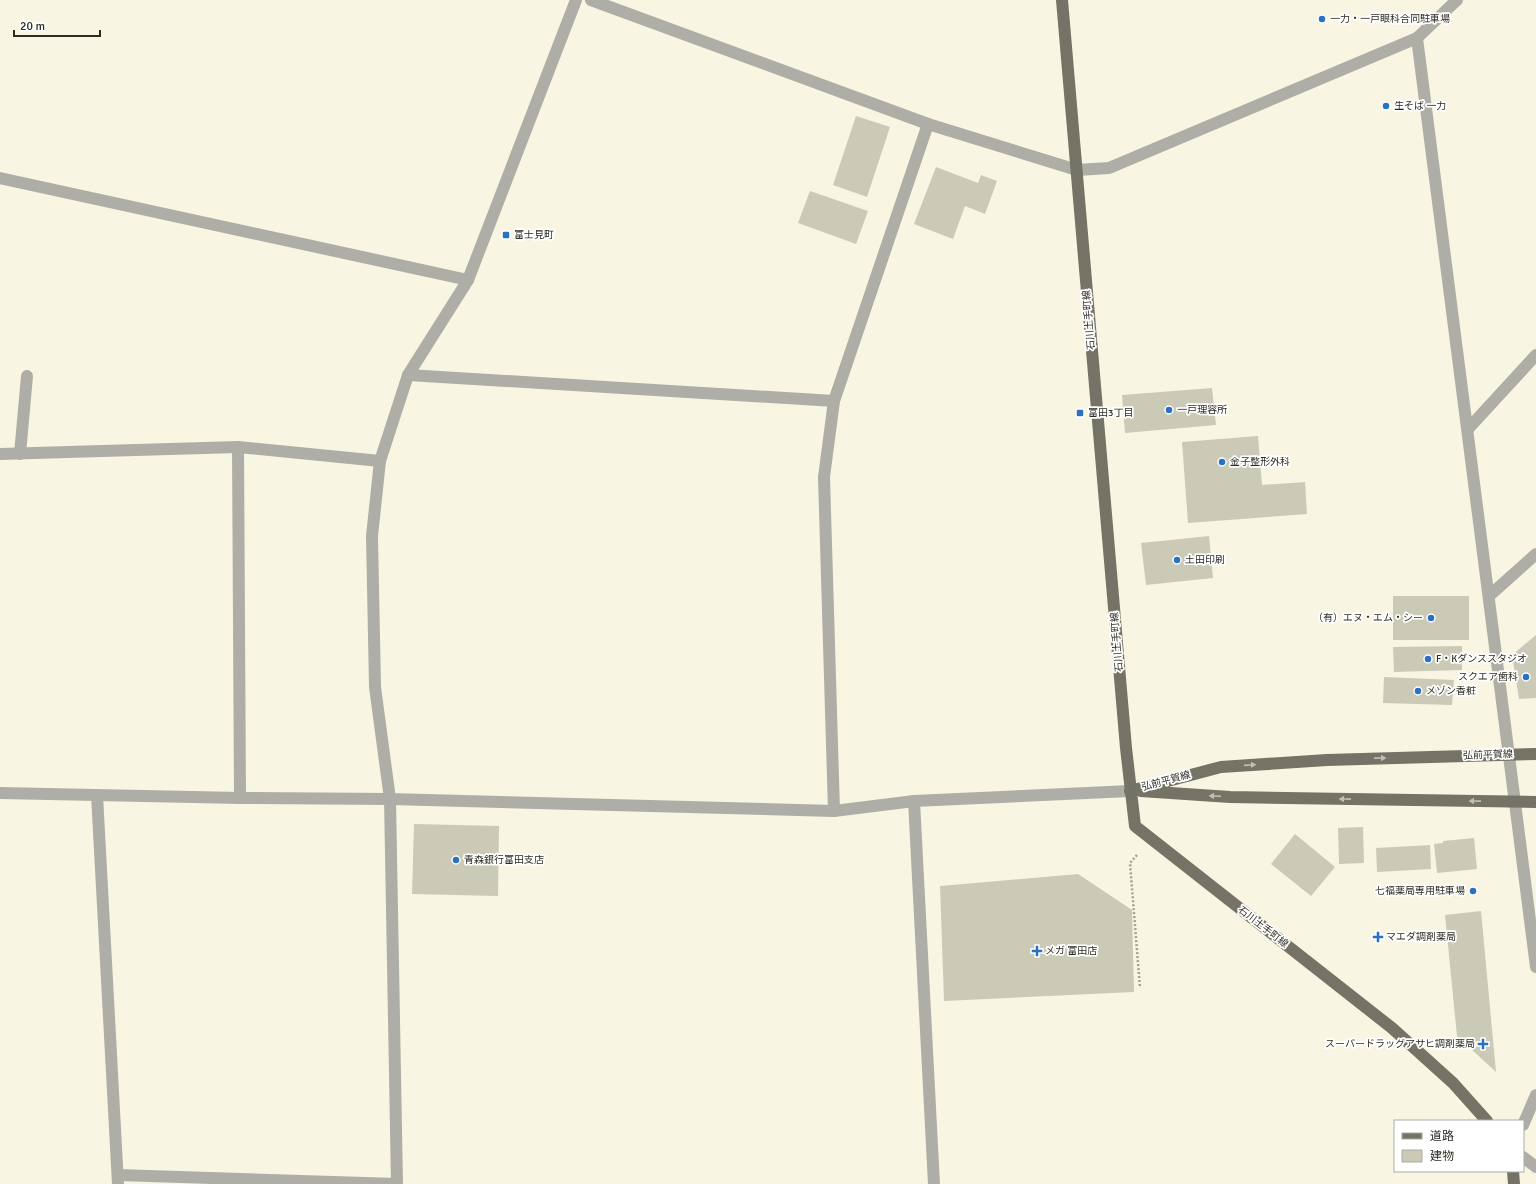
<svg xmlns="http://www.w3.org/2000/svg" width="1536" height="1184" font-family="Signika,'Noto Sans JP',sans-serif">
	<rect width="100%" height="100%" fill="#f8f6e3"/>
	<g fill="#cbcab7">
		<path d="M 856,116 L 890,127 L 867,197 L 833,185 Z"/>
		<path d="M 936,167 L 978,183 L 981,175 L 997,181 L 985,214 L 965,206 L 953,239 L 914,224 Z"/>
		<path d="M 810,191 L 868,211 L 856,244 L 798,223 Z"/>
		<path d="M 1212,388 L 1216,425 L 1125,433 L 1122,395 Z"/>
		<path d="M 1258,436 L 1262,485 L 1305,482 L 1307,514 L 1188,523 L 1182,442 Z"/>
		<path d="M 1209,536 L 1213,578 L 1146,585 L 1141,543 Z"/>
		<rect x="1393" y="596" width="76" height="44"/>
		<path d="M 1536,635 L 1536,698 L 1519,699 L 1512,655 Z"/>
		<path d="M 1462,646 L 1462,670 L 1394,672 L 1393,647 Z"/>
		<path d="M 1384,677 L 1454,680 L 1452,705 L 1383,703 Z"/>
		<path d="M 414,824 L 499,826 L 498,896 L 412,894 Z"/>
		<path d="M 1363,827 L 1364,863 L 1339,864 L 1338,828 Z"/>
		<path d="M 1295,834 L 1335,867 L 1311,896 L 1271,864 Z"/>
		<path d="M 1474,838 L 1477,869 L 1437,873 L 1434,844 L 1443,843 L 1443,841 Z"/>
		<path d="M 1430,845 L 1431,869 L 1377,872 L 1376,848 Z"/>
		<path d="M 1078,874 L 1132,910 L 1134,992 L 944,1001 L 940,886 Z"/>
		<path d="M 1481,911 L 1496,1072 L 1457,1036 L 1445,915 Z"/>
	</g>
	<g fill="none" stroke-linecap="round" stroke-linejoin="round">
		<path stroke="#a3a193" stroke-width="2.5" stroke-dasharray="2 2" stroke-linecap="butt" d="M 1137,855 L 1130,863 L 1140,988"/>
		<g stroke="#afaea6" stroke-width="12">
			<path d="M 591,0 L 928,124 L 1077,170 L 1109,168 L 1417,38 L 1457,0"/>
			<path d="M 1417,38 C 1459,347 1496,657 1536,967"/>
			<path d="M 0,178 L 468,280"/>
			<path d="M 408,375 L 834,401"/>
			<path d="M 1468,429 L 1536,355"/>
			<path d="M 238,447 L 240,798"/>
			<path d="M 0,454 L 238,447 L 380,461"/>
			<path d="M 20,454 L 27,376"/>
			<path d="M 1489,596 L 1536,554"/>
			<path d="M 0,793 L 240,798 L 390,799 L 834,811 L 914,801 L 1130,791"/>
			<path d="M 97,795 L 118,1184"/>
			<path d="M 914,801 L 934,1184"/>
			<path d="M 834,811 L 824,477 L 834,401 L 928,124"/>
			<path d="M 1523,1125 L 1536,1095"/>
			<path d="M 1523,1157 L 1536,1167"/>
			<path d="M 118,1175 L 397,1184 L 390,799 L 375,687 L 372,536 L 380,461 L 408,375 L 468,280 L 576,0"/>
		</g>
		<g stroke="#747365" stroke-width="12">
			<path d="M 1062,0 L 1126,748 L 1135,826 L 1392,1028 L 1453,1083 L 1487,1121"/>
			<path d="M 1130,791 L 1221,767 L 1327,760 L 1536,754"/>
			<path d="M 1141,791 L 1230,797 L 1536,802"/>
			<path d="M 1513,1171 L 1514,1184"/>
		</g>
	</g>
	<defs><path id="oneway-solid" d="M-6-.8H1V-3.2L6.5 0L1 3.2V.8H-6Z"/></defs>
	<g fill="#c0c0ba">
		<use href="#oneway-solid" transform="translate(1380 758) rotate(-1)"/>
		<use href="#oneway-solid" transform="translate(1250 765) rotate(-4)"/>
		<use href="#oneway-solid" transform="translate(1215 796) rotate(-177)"/>
		<use href="#oneway-solid" transform="translate(1345 799) rotate(-179)"/>
		<use href="#oneway-solid" transform="translate(1475 801) rotate(-179)"/>
	</g>
	<g fill="#2a71c2" stroke="#fff" stroke-width="1.5">
		<circle cx="1322" cy="19" r="4"/>
		<circle cx="1386" cy="106" r="4"/>
		<rect x="502" y="231" width="8" height="8" rx="2"/>
		<circle cx="1169" cy="410" r="4"/>
		<rect x="1076" y="409" width="8" height="8" rx="2"/>
		<circle cx="1222" cy="462" r="4"/>
		<circle cx="1177" cy="560" r="4"/>
		<circle cx="1431" cy="618" r="4"/>
		<circle cx="1428" cy="659" r="4"/>
		<circle cx="1526" cy="677" r="4"/>
		<circle cx="1418" cy="691" r="4"/>
		<circle cx="456" cy="860" r="4"/>
		<circle cx="1473" cy="891" r="4"/>
		<path d="M1376 931h4v4h4v4h-4v4h-4v-4h-4v-4h4z"/>
		<path d="M1035 945h4v4h4v4h-4v4h-4v-4h-4v-4h4z"/>
		<path d="M1481 1038h4v4h4v4h-4v4h-4v-4h-4v-4h4z"/>
	</g>
	<g text-anchor="middle" dominant-baseline="central" stroke-width="3.5" stroke-linejoin="round" paint-order="stroke">
		<g font-size="10" fill="#2d2c25" stroke="#fff" text-anchor="start">
			<text x="1330" y="19">一力・一戸眼科合同駐車場</text>
			<text x="1394" y="106">生そば 一力</text>
			<text x="514" y="235">富士見町</text>
			<text x="1177" y="410">一戸理容所</text>
			<text x="1088" y="413">富田3丁目</text>
			<text x="1230" y="462">金子整形外科</text>
			<text x="1185" y="560">土田印刷</text>
			<text x="1423" y="618" text-anchor="end">（有）エヌ・エム・シー</text>
			<text x="1436" y="659">F・Kダンススタジオ</text>
			<text x="1518" y="677" text-anchor="end">スクエア歯科</text>
			<text x="1426" y="691">メゾン香粧</text>
			<text x="464" y="860">青森銀行富田支店</text>
			<text x="1465" y="891" text-anchor="end">七福薬局専用駐車場</text>
			<text x="1386" y="937">マエダ調剤薬局</text>
			<text x="1045" y="951">メガ 富田店</text>
			<text x="1475" y="1044" text-anchor="end">スーパードラッグアサヒ調剤薬局</text>
		</g>
		<g font-size="10" fill="#2d2c25" stroke="#fff">
			<text transform="translate(1089 320) rotate(-95)">石川土手町線</text>
			<text transform="translate(1117 642) rotate(-95)">石川土手町線</text>
			<text transform="translate(1488 755) rotate(-2)">弘前平賀線</text>
			<text transform="translate(1166 781) rotate(-15)">弘前平賀線</text>
			<text transform="translate(1263 927) rotate(38)">石川土手町線</text>
		</g>
	</g>
	<rect x="1394" y="1120" width="130" height="52" fill="#ffffff" stroke="#ababa8"/>
	<rect x="1402" y="1133" width="20" height="6" fill="#747365" stroke="#ababa8"/>
	<text x="1430" y="1140" font-size="12" fill="#2d2c25">道路</text>
	<rect x="1402" y="1150" width="20" height="12" fill="#cbcab7" stroke="#ababa8"/>
	<text x="1430" y="1160" font-size="12" fill="#2d2c25">建物</text>
	<path d="M14 30v6h86v-6" fill="none" stroke="#2d2c25" stroke-width="2"/>
	<text x="20" y="30" font-size="12" fill="#2d2c25" stroke="#ffffff" stroke-width="3" paint-order="stroke">20 m</text>
</svg>
